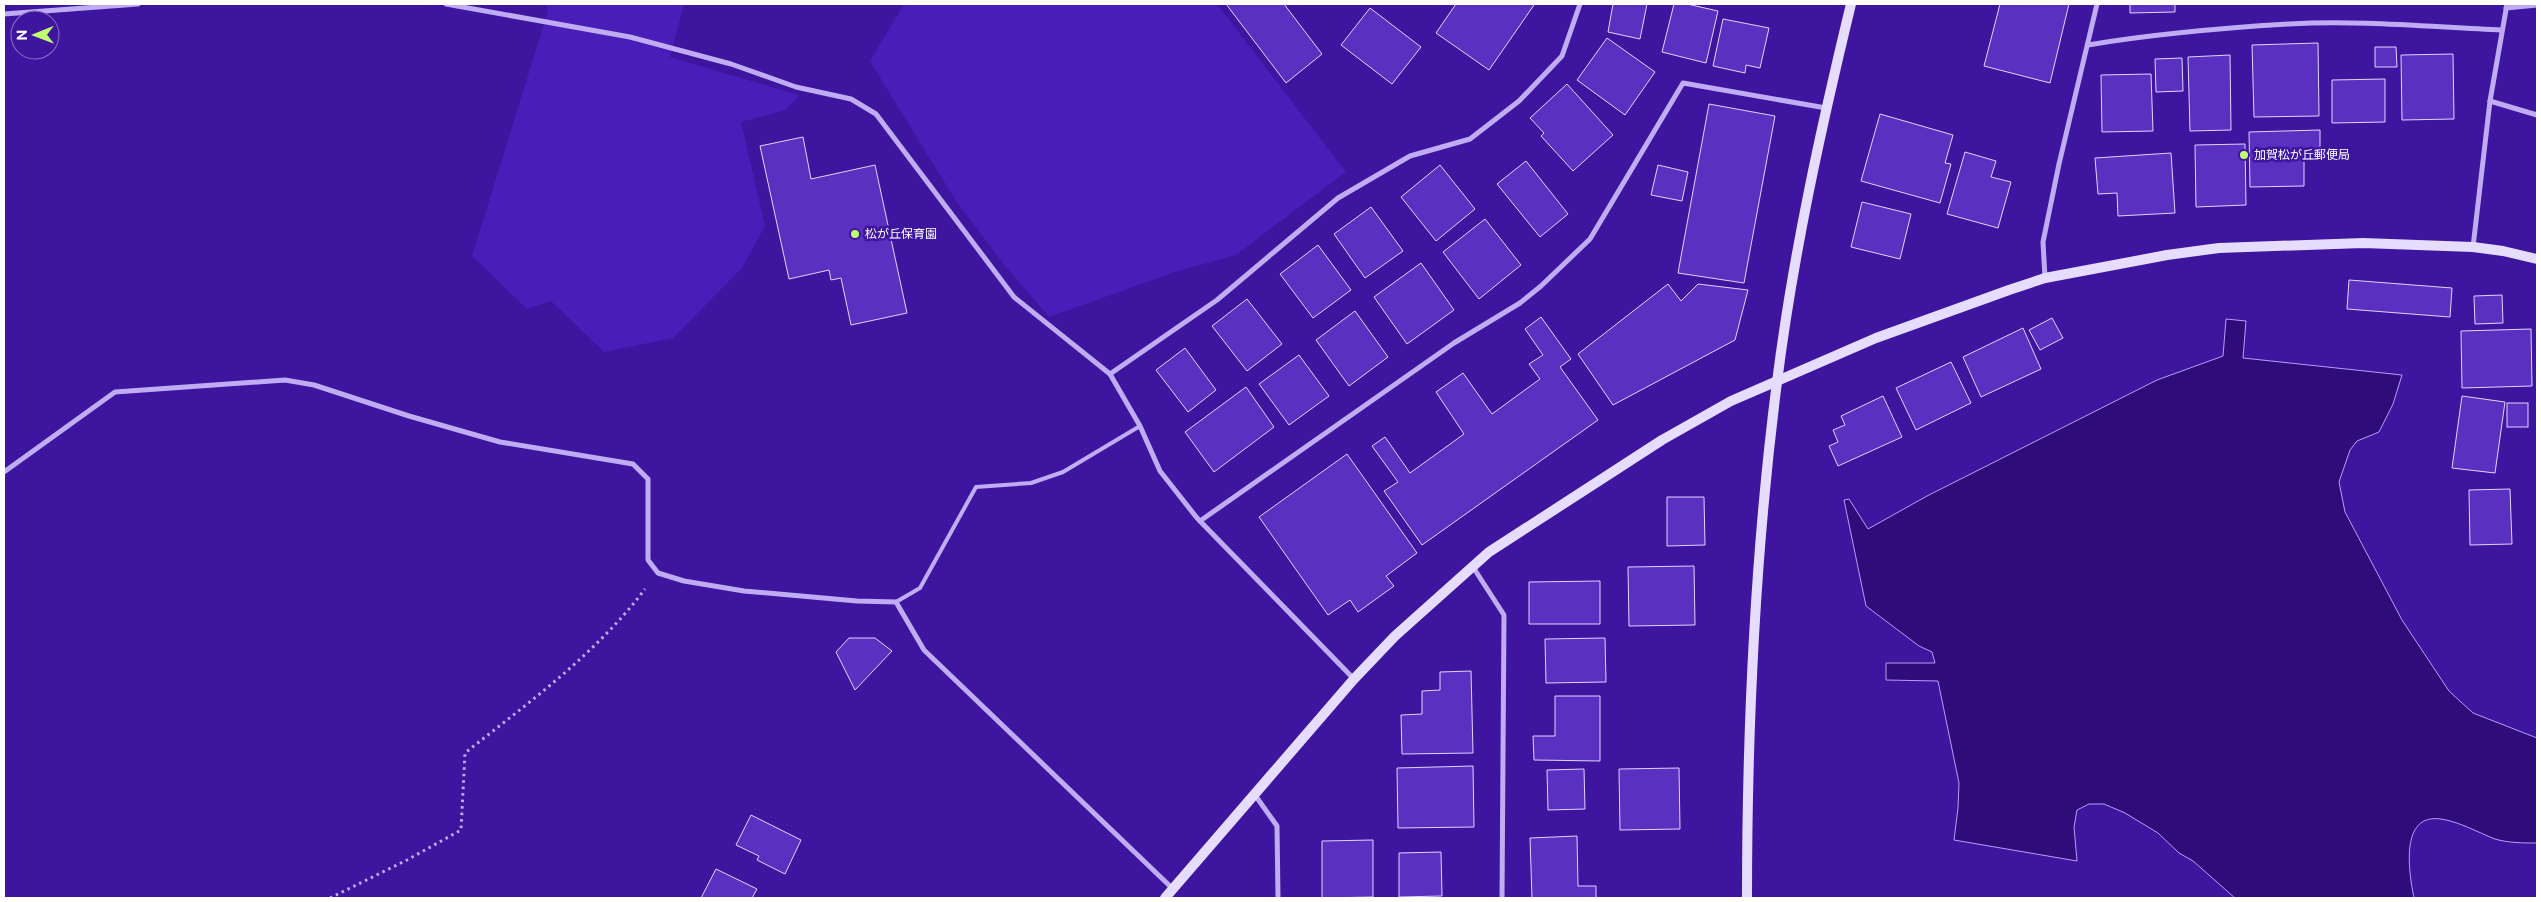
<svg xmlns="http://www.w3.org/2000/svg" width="2541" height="902" font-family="'Public Sans','Noto Sans JP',sans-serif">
	<rect width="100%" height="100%" fill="#3d159e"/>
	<g fill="#481db8">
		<path d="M 546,4 L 684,4 L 670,57 L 799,95 L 786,110 L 741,122 L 765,226 L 742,268 L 673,338 L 604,352 L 551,301 L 527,309 L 472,256 L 548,11 Z"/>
		<path d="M 904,4 L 1217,4 L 1346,172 L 1236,255 L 1178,271 L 1049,317 L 1005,266 L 956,201 L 870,61 Z"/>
	</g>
	<path fill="#2e0d7b" stroke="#b69ff6" d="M 2226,319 L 2246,321 L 2243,358 L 2402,375 L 2393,404 L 2379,432 L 2357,441 L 2350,450 L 2339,482 L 2345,512 L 2402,620 L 2449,691 L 2473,713 L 2537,738 L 2537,843 C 2524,843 2508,843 2495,839 C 2477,832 2460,822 2441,819 C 2399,813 2409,873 2414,898 L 2235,898 L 2193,861 L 2179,853 L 2158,833 L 2125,813 L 2104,804 L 2089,804 L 2077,810 L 2074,827 L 2077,861 L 1954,840 L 1958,808 L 1959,783 L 1938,681 L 1886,680 L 1886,663 L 1935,663 L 1932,652 L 1919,646 L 1866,606 L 1844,500 L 1849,499 L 1868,529 L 1927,496 L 2157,380 L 2223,356 Z"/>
	<g fill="#5a30c1" stroke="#e0d5fd">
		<path d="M 1226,4 L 1284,4 L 1322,54 L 1286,83 Z"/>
		<path d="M 1456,4 L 1532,4 L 1534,5 L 1489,70 L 1436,33 Z"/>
		<path d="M 1613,4 L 1647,4 L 1640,39 L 1608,32 Z"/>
		<path d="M 1674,4 L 1687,4 L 1718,11 L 1706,63 L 1662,52 Z"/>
		<path d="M 2000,4 L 2069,4 L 2050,83 L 1984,66 Z"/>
		<path d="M 2130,4 L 2175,4 L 2175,12 L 2130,13 Z"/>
		<path d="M 1370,8 L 1421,47 L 1392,84 L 1341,45 Z"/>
		<path d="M 1723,19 L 1769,28 L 1760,68 L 1746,65 L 1745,73 L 1713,66 Z"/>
		<path d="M 1607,38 L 1655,72 L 1625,115 L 1577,80 Z"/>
		<path d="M 2318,43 L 2319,116 L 2254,117 L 2252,45 Z"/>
		<path d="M 2375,47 L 2396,47 L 2397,67 L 2375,67 Z"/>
		<path d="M 2453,54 L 2454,119 L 2402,120 L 2401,55 Z"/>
		<path d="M 2230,55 L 2231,130 L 2190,131 L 2188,57 Z"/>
		<path d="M 2182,58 L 2183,91 L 2156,92 L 2155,59 Z"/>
		<path d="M 2151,74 L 2153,131 L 2102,132 L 2101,75 Z"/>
		<path d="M 2385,79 L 2385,122 L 2332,123 L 2332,80 Z"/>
		<path d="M 1567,84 L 1613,135 L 1573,171 L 1541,136 L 1544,133 L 1530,118 Z"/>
		<path d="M 1709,104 L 1775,116 L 1744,283 L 1678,273 Z"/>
		<path d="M 1880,114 L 1953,135 L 1945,163 L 1951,164 L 1940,203 L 1861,181 Z"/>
		<path d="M 2320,130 L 2320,157 L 2304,157 L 2304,186 L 2250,187 L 2249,132 Z"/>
		<path d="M 803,137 L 811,179 L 875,165 L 907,313 L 851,325 L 841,278 L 831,280 L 829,270 L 789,279 L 760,146 Z"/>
		<path d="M 2245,144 L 2246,205 L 2196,207 L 2195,145 Z"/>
		<path d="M 1965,152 L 1996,161 L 1991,177 L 2011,182 L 1998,228 L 1947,214 Z"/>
		<path d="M 2171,153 L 2175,213 L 2118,216 L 2117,193 L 2098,194 L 2095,158 Z"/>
		<path d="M 1526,161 L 1568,214 L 1540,237 L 1497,184 Z"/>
		<path d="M 1440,165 L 1475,209 L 1436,241 L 1401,197 Z"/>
		<path d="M 1658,165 L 1688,172 L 1682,201 L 1651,195 Z"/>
		<path d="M 1862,202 L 1911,214 L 1900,259 L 1851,247 Z"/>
		<path d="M 1371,207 L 1403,251 L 1365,278 L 1334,234 Z"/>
		<path d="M 1485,219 L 1521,265 L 1479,299 L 1443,252 Z"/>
		<path d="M 1318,245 L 1351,290 L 1313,318 L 1280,274 Z"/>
		<path d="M 1421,263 L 1454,310 L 1407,344 L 1374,297 Z"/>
		<path d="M 2349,280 L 2452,288 L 2450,317 L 2347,309 Z"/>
		<path d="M 1668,284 L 1681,301 L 1698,284 L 1748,290 L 1735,340 L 1613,405 L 1578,354 Z"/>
		<path d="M 2502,295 L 2503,323 L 2475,324 L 2474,296 Z"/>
		<path d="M 1247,299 L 1282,344 L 1247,371 L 1212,326 Z"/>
		<path d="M 1355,311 L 1388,357 L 1349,386 L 1316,340 Z"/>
		<path d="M 1541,317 L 1571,359 L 1560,367 L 1598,420 L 1422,545 L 1384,491 L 1398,482 L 1372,446 L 1385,437 L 1410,473 L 1464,434 L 1436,392 L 1463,373 L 1492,414 L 1540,379 L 1529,364 L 1543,355 L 1525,329 Z"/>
		<path d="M 2052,318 L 2063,338 L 2040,350 L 2029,330 Z"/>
		<path d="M 2023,328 L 2041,369 L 1981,397 L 1963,357 Z"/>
		<path d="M 2531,329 L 2532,386 L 2462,388 L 2461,331 Z"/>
		<path d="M 1185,348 L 1216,390 L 1188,412 L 1156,370 Z"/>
		<path d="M 1299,355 L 1329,396 L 1289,425 L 1259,384 Z"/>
		<path d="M 1951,362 L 1971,403 L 1916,430 L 1896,388 Z"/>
		<path d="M 1246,387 L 1274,427 L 1214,472 L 1185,432 Z"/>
		<path d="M 1883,396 L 1902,437 L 1838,466 L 1829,446 L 1838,442 L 1833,430 L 1845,425 L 1841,416 Z"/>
		<path d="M 2462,396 L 2505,402 L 2495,473 L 2452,468 Z"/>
		<rect x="2507" y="403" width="21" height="24"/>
		<path d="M 1347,454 L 1417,553 L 1386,576 L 1394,586 L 1358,612 L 1350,600 L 1328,615 L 1259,517 Z"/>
		<path d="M 2510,489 L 2512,544 L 2470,545 L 2469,490 Z"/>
		<path d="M 1667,497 L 1704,497 L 1705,545 L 1667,546 Z"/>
		<path d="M 1694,566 L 1695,625 L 1629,626 L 1628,567 Z"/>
		<path d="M 1600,581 L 1600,624 L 1529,624 L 1529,582 Z"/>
		<path d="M 849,638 L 875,638 L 892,651 L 855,690 L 836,652 Z"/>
		<path d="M 1605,638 L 1606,682 L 1546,683 L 1545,639 Z"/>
		<path d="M 1471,671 L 1473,753 L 1402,754 L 1401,715 L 1422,714 L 1422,691 L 1440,690 L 1440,672 Z"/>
		<path d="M 1555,696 L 1600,696 L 1600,761 L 1534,760 L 1533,736 L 1555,736 Z"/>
		<path d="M 1473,766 L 1474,827 L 1398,828 L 1397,768 Z"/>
		<path d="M 1679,768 L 1680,829 L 1620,830 L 1619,769 Z"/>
		<path d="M 1584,769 L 1585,809 L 1548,810 L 1547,770 Z"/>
		<path d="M 751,815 L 801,840 L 785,874 L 757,860 L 759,856 L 736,845 Z"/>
		<path d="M 1577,836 L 1578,886 L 1596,886 L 1596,898 L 1532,898 L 1530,838 Z"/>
		<path d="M 1373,840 L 1373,897 L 1322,898 L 1322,841 Z"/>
		<path d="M 1441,852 L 1442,896 L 1399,897 L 1399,853 Z"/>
		<path d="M 716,869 L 757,889 L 752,898 L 701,898 Z"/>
	</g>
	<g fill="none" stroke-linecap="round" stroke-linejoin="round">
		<path stroke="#c0acf3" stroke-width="3" stroke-dasharray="2.5 4" stroke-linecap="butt" d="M 330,898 L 407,860 L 461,830 L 465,753 C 528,703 596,654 645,589"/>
		<path stroke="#c0acf3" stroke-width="4" d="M 896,602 L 920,588 L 976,487 L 1031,483 L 1063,472 L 1140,426"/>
		<g stroke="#c0acf3" stroke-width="5">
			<path d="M 446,4 L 630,37 L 731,64 L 796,87 L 851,99 L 876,114 L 1014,297 L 1110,374 L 1140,426 L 1160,471 L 1197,518 L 1354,679"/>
			<path d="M 2506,8 L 2537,5"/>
			<path d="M 4,14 L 138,4"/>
			<path d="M 2088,45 C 2154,34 2222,28 2289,24 C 2359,20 2431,27 2502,30"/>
			<path d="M 2490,101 L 2537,115"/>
			<path d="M 2473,247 L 2490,101 L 2507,4"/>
			<path d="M 2045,278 L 2043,242 L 2059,164 L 2097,4"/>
			<path d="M 1110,374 L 1217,300 L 1338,198 L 1410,156 L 1470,139 L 1519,101 L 1562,56 L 1580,4"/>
			<path d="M 4,472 L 115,392 L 285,380 L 314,385 L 409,416 L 500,442 L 633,464 L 648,479 L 648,560 L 658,573 L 684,581 L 744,591 L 857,601 L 896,602 L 924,650 L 1173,889"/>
			<path d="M 1200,521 L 1454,343 L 1520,303 L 1541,286 L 1590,239 L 1683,83 L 1826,108"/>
			<path d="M 1473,567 L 1504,615 L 1502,898"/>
			<path d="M 1255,795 L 1277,826 L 1278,898"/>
		</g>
		<g stroke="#e6dcfd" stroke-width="10">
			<path d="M 1165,898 L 1354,679 L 1395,636 L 1489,552 L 1662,440 L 1731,401 L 1876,338 L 2009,290 L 2045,278 L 2167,255 L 2219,248 L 2363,243 L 2473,247 L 2503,251 L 2537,259"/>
			<path d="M 1747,898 C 1747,726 1755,553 1777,382 C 1793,255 1821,128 1851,4"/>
		</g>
	</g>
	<g fill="#bfff6f" stroke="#3d159e" stroke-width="2">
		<circle cx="2244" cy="155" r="5"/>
		<circle cx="855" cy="234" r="5"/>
	</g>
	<g text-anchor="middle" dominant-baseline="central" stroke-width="5" stroke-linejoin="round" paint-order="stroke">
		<g font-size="12" fill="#fff" stroke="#3d159e" text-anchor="start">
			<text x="2254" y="155">加賀松が丘郵便局</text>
			<text x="865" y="234">松が丘保育園</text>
		</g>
	</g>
	<rect width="2541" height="902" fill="none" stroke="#ffffff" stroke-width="10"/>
	<g transform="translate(35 35) rotate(269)"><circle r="24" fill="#3d159e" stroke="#8b73c5"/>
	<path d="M0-4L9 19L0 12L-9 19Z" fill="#bfff6f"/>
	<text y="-8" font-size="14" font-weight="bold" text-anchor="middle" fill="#ffffff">N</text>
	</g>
</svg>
